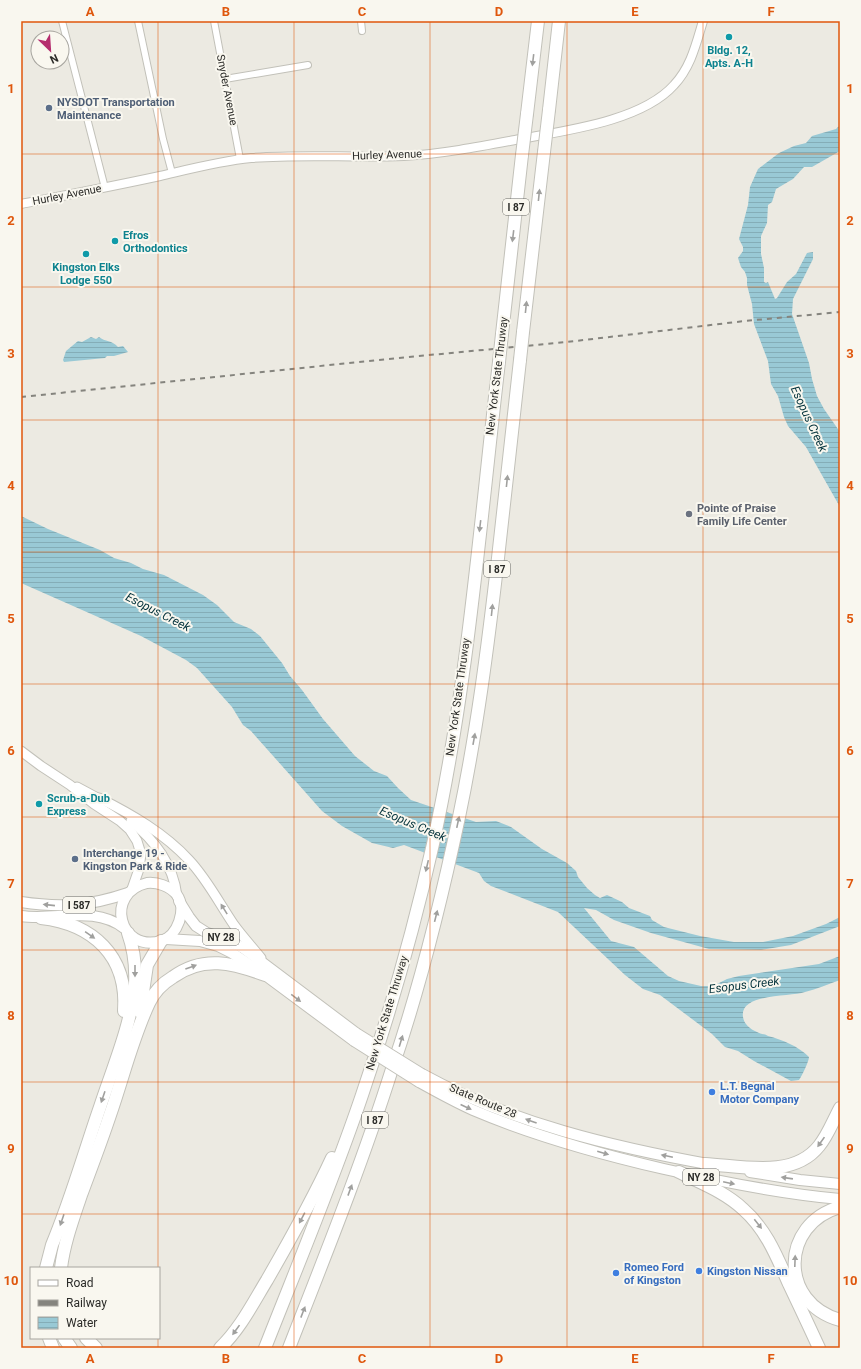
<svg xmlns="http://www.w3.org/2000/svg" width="861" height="1369" font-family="Roboto,sans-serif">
	<defs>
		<pattern id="water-rules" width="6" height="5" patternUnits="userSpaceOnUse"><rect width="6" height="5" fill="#99c9d5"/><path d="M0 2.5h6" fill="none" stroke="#84adb7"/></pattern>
	</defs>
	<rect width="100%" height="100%" fill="#eceae2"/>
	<g fill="url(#water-rules)">
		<path d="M 840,125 L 840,151 L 812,167 L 804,167 L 793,179 L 776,189 L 772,202 L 768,205 L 767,223 L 761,236 L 761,254 L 764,268 L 764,282 L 766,283 L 768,282 L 775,299 L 777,298 L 787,282 L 796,274 L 807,253 L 813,252 L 813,259 L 793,299 L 792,314 L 809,363 L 812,379 L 817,396 L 824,409 L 840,432 L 840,507 L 806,447 L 788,426 L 784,417 L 778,396 L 771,384 L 768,361 L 754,324 L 752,304 L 747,285 L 747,278 L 745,272 L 741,267 L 738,258 L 743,251 L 743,247 L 739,239 L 748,205 L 750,187 L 758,169 L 779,153 L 794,146 L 806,143 L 812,136 L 836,129 Z"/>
		<path d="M 91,337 L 96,339 L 99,337 C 105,342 112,340 118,347 L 123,346 L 128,352 L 114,356 L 107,356 L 105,358 L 64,362 L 63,360 L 66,351 L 78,341 L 82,342 Z"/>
		<path d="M 21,516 L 48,529 L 100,550 L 114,558 L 131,563 L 143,569 L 164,575 L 203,595 L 217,605 L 234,622 L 251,629 L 260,636 L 282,663 L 290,676 L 302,690 L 323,719 L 355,756 L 374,771 L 387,776 L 398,788 L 411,800 L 476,822 L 496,821 L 511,827 L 542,849 L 567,863 L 576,871 L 578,877 L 587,888 L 595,895 L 600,898 L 607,895 L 622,902 L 629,908 L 650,916 L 652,920 L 664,927 L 700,936 L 734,942 L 763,942 L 793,936 L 826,924 L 840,917 L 840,926 L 791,945 L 761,950 L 709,949 L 651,933 L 614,920 L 596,910 L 584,908 L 611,941 L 634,947 L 668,976 L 679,981 L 701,986 L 713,986 L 727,979 L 739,976 L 819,964 L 840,956 L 840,980 C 828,984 817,989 805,992 C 791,997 739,993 743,1017 C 744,1024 750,1029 757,1032 C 760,1034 765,1034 768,1036 C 783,1040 798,1046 809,1057 C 809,1061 802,1076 799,1080 L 791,1081 L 754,1061 L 738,1051 L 725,1047 L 712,1034 L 660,995 L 643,989 L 625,975 L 558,912 L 491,886 L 484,881 L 479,873 L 404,845 L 393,848 L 372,843 L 342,826 L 322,811 L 251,731 L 243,725 L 232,707 L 197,668 L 186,660 L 141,636 L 21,583 Z"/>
	</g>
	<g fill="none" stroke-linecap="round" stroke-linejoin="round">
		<defs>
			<g id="minor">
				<path d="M 62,21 L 105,188"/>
				<path d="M 138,21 L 163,139 L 172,173"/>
				<path d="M 214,21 L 240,159"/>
				<path d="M 361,21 L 362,31"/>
				<path d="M 225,79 L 308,65"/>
			</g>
			<path id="tertiary" d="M 21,204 C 67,195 114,186 160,176 C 190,169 220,161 251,158 C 302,154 353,158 404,156 C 441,154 478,147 515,140 C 562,131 641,122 674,85 C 691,67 696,44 703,21"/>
			<g id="secondary">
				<path d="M 21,751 L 41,766 L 70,785 L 94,804 L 120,821 L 130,830 L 137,841 L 141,854 L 139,869 L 132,889"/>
				<path d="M 77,787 L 103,801"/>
				<path d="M 99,798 C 131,814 164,833 189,860 C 207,879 219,903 234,925 C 242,936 252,947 261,958"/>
				<path d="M 131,821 C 155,841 173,864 177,896"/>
			</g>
			<g id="trunk">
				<path d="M 147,883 C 157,882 170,886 177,895 C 187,909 178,936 161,941 C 119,953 104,893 147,883 Z"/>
				<path d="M 179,901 L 189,917 L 196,926 L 207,933 L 228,940 L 243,948 L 356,1033"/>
				<path d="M 21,902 C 61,908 90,906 128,893"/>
				<path d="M 21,916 C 56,921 94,905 124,928"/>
				<path d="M 166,939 L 200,941 L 218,946 L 232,953 L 265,975 L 354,1041"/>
				<path d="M 422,1074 C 511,1123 613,1147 713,1165"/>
				<path d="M 419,1082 C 437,1092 455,1102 473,1110 C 534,1136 599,1154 664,1169 C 722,1182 781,1194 840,1199"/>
				<path d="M 750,1172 L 800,1180 L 840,1184"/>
			</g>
			<g id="motorway">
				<path d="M 549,110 L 559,21"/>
				<path d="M 527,114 L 538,21"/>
				<path d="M 523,332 L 544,152"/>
				<path d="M 502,334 L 522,155"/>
				<path d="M 41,918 C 93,924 128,956 124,1011"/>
				<path d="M 140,1012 L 147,965 L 161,941"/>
				<path d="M 705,1164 C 742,1166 793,1179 819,1146 C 828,1135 833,1121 840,1108"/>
				<path d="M 679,1172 C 701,1183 725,1192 743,1209 C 766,1229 777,1257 789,1284 C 799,1305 809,1326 819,1348"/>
				<path d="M 840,1207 C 780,1224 779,1303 840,1320"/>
				<path d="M 46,1268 L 52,1245 C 71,1200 84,1153 100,1107 C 113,1067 131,1026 135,984 C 136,966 134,950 128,933"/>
				<path d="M 61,1268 C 64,1243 73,1219 81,1195 C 91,1168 101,1142 110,1115 C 123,1078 132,1039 149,1003 C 154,992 163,983 173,977 C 203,955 233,963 265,975"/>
				<path d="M 49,1338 L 53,1348"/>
				<path d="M 64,1338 L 71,1348"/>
				<path d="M 86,1338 L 96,1348"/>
				<path d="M 220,1348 C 240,1329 253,1303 267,1280 C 290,1240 313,1199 332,1158"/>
				<path d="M 265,1348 C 298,1264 333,1181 362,1095 C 390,1013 414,928 433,844 C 468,686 480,523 499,362"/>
				<path d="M 289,1348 C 325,1256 362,1164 392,1069 C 420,987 441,902 459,817 C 477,731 488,645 498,558 C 505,492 513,426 520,360"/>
			</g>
		</defs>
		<use href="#minor" stroke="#c2c1b9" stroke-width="8"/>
		<use href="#tertiary" stroke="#c2c1b9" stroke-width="10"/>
		<use href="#secondary" stroke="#c2c1b9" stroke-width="11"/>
		<use href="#trunk" stroke="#c2c1b9" stroke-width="12"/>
		<use href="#motorway" stroke="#c2c1b9" stroke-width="14"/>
		<use href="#minor" stroke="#fff" stroke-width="6"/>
		<use href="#tertiary" stroke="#fff" stroke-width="8"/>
		<use href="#secondary" stroke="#fff" stroke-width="9"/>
		<use href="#trunk" stroke="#fff" stroke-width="10"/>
		<use href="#motorway" stroke="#fff" stroke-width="12"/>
		<path stroke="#85847e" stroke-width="2" stroke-dasharray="5 5" stroke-linecap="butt" d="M 21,397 L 398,358 L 567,342 L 745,321 L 840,312"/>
		<defs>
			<g id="trunk-bridge">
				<path d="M 356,1033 L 422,1074"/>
				<path d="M 354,1041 L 419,1082"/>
			</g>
			<g id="motorway-bridge">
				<path d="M 544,152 L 549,110"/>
				<path d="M 522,155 L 527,114"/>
				<path d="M 520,360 L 523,332"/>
				<path d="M 499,362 L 502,334"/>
			</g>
		</defs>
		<use href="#trunk-bridge" stroke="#c2c1b9" stroke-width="12" stroke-linecap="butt"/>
		<use href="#motorway-bridge" stroke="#c2c1b9" stroke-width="14" stroke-linecap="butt"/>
		<use href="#trunk-bridge" stroke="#fff" stroke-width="10"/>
		<use href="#motorway-bridge" stroke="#fff" stroke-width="12"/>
	</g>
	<defs><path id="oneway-solid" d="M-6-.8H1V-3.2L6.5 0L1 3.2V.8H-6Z"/></defs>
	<g fill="#a0a09e">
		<use href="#oneway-solid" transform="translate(533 60) rotate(97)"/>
		<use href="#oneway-solid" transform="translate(539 195) rotate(-84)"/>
		<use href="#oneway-solid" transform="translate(513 236) rotate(97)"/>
		<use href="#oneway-solid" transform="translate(526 307) rotate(-84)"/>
		<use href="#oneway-solid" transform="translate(507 481) rotate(-84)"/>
		<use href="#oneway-solid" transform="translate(480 526) rotate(97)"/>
		<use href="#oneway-solid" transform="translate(492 610) rotate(-84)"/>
		<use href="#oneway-solid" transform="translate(474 739) rotate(-80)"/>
		<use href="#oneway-solid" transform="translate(458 822) rotate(-78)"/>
		<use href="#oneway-solid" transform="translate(427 866) rotate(103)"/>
		<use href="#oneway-solid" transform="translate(49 905) rotate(-174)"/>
		<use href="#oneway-solid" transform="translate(224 909) rotate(-122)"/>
		<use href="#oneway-solid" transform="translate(436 916) rotate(-76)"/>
		<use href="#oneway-solid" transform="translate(90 935) rotate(35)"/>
		<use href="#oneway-solid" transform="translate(191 967) rotate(-20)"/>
		<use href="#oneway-solid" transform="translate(135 971) rotate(90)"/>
		<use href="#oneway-solid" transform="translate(296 998) rotate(37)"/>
		<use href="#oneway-solid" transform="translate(401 1041) rotate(-73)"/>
		<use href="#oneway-solid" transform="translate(103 1097) rotate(109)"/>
		<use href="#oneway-solid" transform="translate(466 1107) rotate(25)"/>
		<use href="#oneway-solid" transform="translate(531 1121) rotate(-160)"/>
		<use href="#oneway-solid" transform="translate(821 1142) rotate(125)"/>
		<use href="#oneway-solid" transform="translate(603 1153) rotate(16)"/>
		<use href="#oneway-solid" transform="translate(667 1156) rotate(-168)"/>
		<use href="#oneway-solid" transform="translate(787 1178) rotate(-172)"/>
		<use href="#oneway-solid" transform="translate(729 1183) rotate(12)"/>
		<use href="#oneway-solid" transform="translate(350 1190) rotate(-70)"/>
		<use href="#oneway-solid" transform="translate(302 1218) rotate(118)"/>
		<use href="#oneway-solid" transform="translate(62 1220) rotate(109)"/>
		<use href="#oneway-solid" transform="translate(758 1224) rotate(52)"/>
		<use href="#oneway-solid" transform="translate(795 1261) rotate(-88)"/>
		<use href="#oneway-solid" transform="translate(303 1312) rotate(-69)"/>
		<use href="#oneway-solid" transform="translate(236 1330) rotate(126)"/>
	</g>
	<path fill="none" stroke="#df570d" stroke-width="1" stroke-opacity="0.55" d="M 158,21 L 158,1268M 294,21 L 294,1348M 430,21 L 430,1348M 567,21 L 567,1348M 703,21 L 703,1348M 21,154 L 840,154M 21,287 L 840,287M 21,420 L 840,420M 21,552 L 840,552M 21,684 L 840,684M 21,817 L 840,817M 21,950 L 840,950M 21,1082 L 840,1082M 21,1214 L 840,1214M 158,1338 L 158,1348"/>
	<g fill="#0f9aa8" stroke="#f9f7ef" stroke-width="1.5">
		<circle cx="729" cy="37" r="4"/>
		<circle cx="115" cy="241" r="4"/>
		<circle cx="86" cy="254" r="4"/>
		<circle cx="39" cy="804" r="4"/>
	</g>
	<g fill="#5c6f8a" stroke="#f9f7ef" stroke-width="1.5">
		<circle cx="49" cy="108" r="4"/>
		<circle cx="75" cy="859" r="4"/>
	</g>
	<circle fill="#6b7280" stroke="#f9f7ef" stroke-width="1.5" cx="689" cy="514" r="4"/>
	<g fill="#3f7fe0" stroke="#f9f7ef" stroke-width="1.5">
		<circle cx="712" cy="1092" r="4"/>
		<circle cx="699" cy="1271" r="4"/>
		<circle cx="616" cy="1273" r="4"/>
	</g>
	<g text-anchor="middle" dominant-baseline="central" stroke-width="4" stroke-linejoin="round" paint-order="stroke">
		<g fill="#f9f7ef" stroke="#696864" stroke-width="1">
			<rect x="503" y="199" width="26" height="16" rx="3"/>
			<rect x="484" y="561" width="26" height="16" rx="3"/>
			<rect x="63" y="897" width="32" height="16" rx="3"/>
			<rect x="203" y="929" width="36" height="16" rx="3"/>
			<rect x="362" y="1112" width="26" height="16" rx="3"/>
			<rect x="683" y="1169" width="36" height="16" rx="3"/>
		</g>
		<g font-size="10" font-weight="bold" fill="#2b2b28">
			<text x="516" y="207">I 87</text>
			<text x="497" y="569">I 87</text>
			<text x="79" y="905">I 587</text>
			<text x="221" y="937">NY 28</text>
			<text x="375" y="1120">I 87</text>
			<text x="701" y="1177">NY 28</text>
		</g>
		<g font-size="11" font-weight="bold" fill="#0d838f" stroke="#f9f7ef">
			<text x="729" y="50">Bldg. 12,<tspan x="729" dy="13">Apts. A-H</tspan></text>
			<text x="123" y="235" text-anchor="start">Efros<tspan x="123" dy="13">Orthodontics</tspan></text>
			<text x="86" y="267">Kingston Elks<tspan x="86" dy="13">Lodge 550</tspan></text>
			<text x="47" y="798" text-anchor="start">Scrub-a-Dub<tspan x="47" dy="13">Express</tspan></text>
		</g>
		<g font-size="11" fill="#2b2b28" stroke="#f9f7ef">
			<text transform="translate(227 90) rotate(79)">Snyder Avenue</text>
			<text transform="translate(387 155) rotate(-2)">Hurley Avenue</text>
			<text transform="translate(67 195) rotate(-11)">Hurley Avenue</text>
			<text transform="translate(497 376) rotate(-83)">New York State Thruway</text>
			<text transform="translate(458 697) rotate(-82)">New York State Thruway</text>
			<text transform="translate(387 1013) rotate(-73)">New York State Thruway</text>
			<text transform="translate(483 1101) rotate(23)">State Route 28</text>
		</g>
		<g font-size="11" font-weight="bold" fill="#4e5e75" stroke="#f9f7ef" text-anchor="start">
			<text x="57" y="102">NYSDOT Transportation<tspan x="57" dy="13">Maintenance</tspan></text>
			<text x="83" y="853">Interchange 19 -<tspan x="83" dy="13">Kingston Park &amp; Ride</tspan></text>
		</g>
		<g font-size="11" font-weight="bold" fill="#5b616d" stroke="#f9f7ef" text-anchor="start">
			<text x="697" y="508">Pointe of Praise<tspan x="697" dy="13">Family Life Center</tspan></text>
		</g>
		<g font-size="11" font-weight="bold" fill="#366cbe" stroke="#f9f7ef" text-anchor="start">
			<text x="720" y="1086">L.T. Begnal<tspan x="720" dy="13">Motor Company</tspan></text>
			<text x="624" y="1267">Romeo Ford<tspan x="624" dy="13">of Kingston</tspan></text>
			<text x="707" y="1271">Kingston Nissan</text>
		</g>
		<g font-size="12" font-style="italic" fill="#03323b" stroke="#f9f7ef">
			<text transform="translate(809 419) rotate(65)">Esopus Creek</text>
			<text transform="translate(158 612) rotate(27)">Esopus Creek</text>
			<text transform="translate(413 824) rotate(23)">Esopus Creek</text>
			<text transform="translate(744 985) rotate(-7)">Esopus Creek</text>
		</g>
	</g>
	<rect width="861" height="1369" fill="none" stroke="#f9f7ef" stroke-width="44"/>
	<rect x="30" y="1267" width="130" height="72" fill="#f9f7ef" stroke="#a7a59f"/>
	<rect x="38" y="1280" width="20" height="6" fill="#ffffff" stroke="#a7a59f"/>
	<text x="66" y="1287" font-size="12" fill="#2b2b28">Road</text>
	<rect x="38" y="1300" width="20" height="6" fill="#85847e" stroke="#a7a59f"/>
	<text x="66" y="1307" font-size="12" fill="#2b2b28">Railway</text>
	<rect x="38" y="1317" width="20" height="12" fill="url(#water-rules)" stroke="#a7a59f"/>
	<text x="66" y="1327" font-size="12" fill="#2b2b28">Water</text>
	<g transform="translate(50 50) rotate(155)"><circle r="19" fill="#f9f7ef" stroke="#a7a59f"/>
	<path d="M0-3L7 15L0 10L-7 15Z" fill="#b52d6e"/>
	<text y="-6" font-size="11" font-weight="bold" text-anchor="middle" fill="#2b2b28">N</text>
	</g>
	<rect x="22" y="22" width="817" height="1325" fill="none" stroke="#df570d" stroke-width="1.5"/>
	<g font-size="13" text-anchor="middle" font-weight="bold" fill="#df570d">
		<text x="90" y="16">A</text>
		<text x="226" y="16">B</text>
		<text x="362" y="16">C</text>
		<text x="499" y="16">D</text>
		<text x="635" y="16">E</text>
		<text x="771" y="16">F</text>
		<text x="11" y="93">1</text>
		<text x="850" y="93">1</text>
		<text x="11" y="225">2</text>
		<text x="850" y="225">2</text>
		<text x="11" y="358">3</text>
		<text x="850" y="358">3</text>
		<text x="11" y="490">4</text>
		<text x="850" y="490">4</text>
		<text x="11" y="623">5</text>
		<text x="850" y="623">5</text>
		<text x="11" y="755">6</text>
		<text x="850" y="755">6</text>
		<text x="11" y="888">7</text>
		<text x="850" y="888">7</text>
		<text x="11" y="1020">8</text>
		<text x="850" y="1020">8</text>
		<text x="11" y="1153">9</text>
		<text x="850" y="1153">9</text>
		<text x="11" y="1285">10</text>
		<text x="850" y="1285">10</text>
		<text x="90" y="1363">A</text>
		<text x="226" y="1363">B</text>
		<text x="362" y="1363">C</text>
		<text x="499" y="1363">D</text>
		<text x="635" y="1363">E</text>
		<text x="771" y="1363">F</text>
	</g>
</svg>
